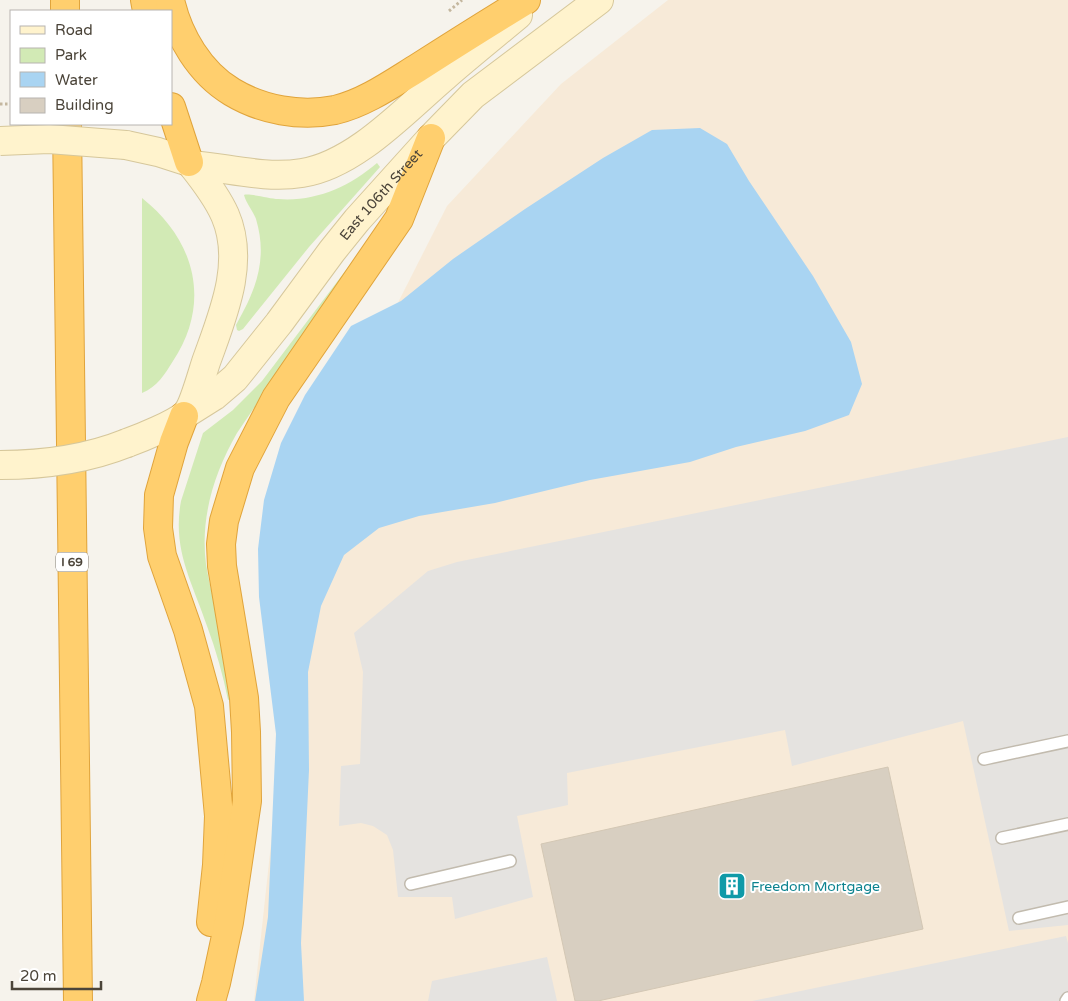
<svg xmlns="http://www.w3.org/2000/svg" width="1068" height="1001" font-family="'Varela Round',sans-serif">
	<rect width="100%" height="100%" fill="#f6f3ec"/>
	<path fill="#f7ead8" d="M 668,0 L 1068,0 L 1068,1001 L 254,1001 L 311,474 L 447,206 L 561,84 Z"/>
	<g fill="#d2eab5">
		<path d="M 377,163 L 380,167 L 309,247 L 243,329 L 239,331 L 237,330 L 236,325 C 256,290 268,259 256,219 C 253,211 246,203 244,195 C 249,193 270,199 278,199 C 315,202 349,187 377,163 Z"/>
		<path d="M 142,198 C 195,240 212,302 173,361 C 165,374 157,387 142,393 Z"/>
		<path d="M 351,265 L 237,433 C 214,473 200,518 206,564 C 210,590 218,614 223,639 C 227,659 229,679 232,699 L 228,700 C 223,675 216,650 207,626 C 192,581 172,550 181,501 L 203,433 L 233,410 L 262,381 L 349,266 Z"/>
	</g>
	<g fill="#e5e3e0">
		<path d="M 1068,437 L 1068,925 L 1009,931 L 963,721 L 792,766 L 785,730 L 567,773 L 568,805 L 517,816 L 533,897 L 455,919 L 452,897 L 398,897 L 393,850 L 387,835 L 373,826 L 361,823 L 339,826 L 341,766 L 360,764 L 363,672 L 354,633 L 428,571 L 457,562 Z"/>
		<path d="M 1066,936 L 1068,943 L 1068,1001 L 752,1001 Z"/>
		<path d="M 547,957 L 557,1001 L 428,1001 L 432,981 Z"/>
	</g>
	<path fill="#a9d4f2" d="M 700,128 L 727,144 L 749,181 L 813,276 L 851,342 L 862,384 L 849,415 L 805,431 L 736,447 L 690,462 L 590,480 L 495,503 L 419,516 L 379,528 L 344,555 L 321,606 L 308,672 L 309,770 L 301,943 L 304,1001 L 255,1001 L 268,917 L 276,734 L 259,597 L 258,549 L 264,500 L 281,443 L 305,395 L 351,326 L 401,301 L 453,259 L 525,209 L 603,158 L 652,130 Z"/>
	<path fill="#d8cfc1" stroke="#d3c7b4" d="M 888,767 L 923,929 L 598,1001 L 575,1001 L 541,844 Z"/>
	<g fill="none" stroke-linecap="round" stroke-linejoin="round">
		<defs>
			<g id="service">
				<path d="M 984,759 L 1068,741"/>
				<path d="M 1002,838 L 1068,824"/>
				<path d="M 411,884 L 510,861"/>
				<path d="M 1019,918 L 1068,907"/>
				<path d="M 1066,1001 L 1068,998"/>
			</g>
			<g id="secondary">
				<path d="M 126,145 L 158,152 L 189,162 L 192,165 C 204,180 217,197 225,215 C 246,263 222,317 206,362 C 202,374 193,408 185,415 C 175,424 141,438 127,443"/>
				<path d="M 192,165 C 228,168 265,179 302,173 C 355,165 405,110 445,76 C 469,55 494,35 518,15"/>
				<path id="s1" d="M 187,413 L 214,396 L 235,378 L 279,323 L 332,251 L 357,220 L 431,138 L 473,95 L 599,0"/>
			</g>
			<g id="motorway">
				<path d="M 65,0 L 65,11"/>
				<path d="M 145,0 L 147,11"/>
				<path d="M 170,0 C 178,36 200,73 232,92 C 262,110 300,117 335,110 C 365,103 393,83 419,67 C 455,44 490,22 526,0"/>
				<path d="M 171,107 L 189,162"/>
				<path d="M 67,124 L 78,1001"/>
				<path d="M 184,416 L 174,442 L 159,495 L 158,528 L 162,556 L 188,630 L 209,706 L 219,816 L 217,865 L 211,922"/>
				<path d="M 211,1001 L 216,983 L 229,922 L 247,801 L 246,732 L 244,698 L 222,566 L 221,544 L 224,521 L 240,468 L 276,398 L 399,219 L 431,138"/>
			</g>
		</defs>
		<use href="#service" stroke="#c2bbae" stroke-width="14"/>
		<use href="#secondary" stroke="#d6c79b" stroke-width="30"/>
		<use href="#motorway" stroke="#e0a43c" stroke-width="30"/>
		<g stroke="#c4b79f" stroke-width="3" stroke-dasharray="2.5 2.5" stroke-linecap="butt">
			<path d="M 449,11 L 462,0"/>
			<path d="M 0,104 L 11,104"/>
		</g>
		<use href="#service" stroke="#fff" stroke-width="11"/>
		<use href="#secondary" stroke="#fff3cd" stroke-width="28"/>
		<use href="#motorway" stroke="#ffcf6e" stroke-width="28"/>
		<defs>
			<g id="secondary-bridge">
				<path d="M 0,141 L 49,139 L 126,145"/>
				<path d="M 0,465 C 43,465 87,459 127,443"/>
			</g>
		</defs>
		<use href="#secondary-bridge" stroke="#d6c79b" stroke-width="30" stroke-linecap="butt"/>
		<use href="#secondary-bridge" stroke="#fff3cd" stroke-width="28"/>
	</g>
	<defs>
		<symbol id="building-square" viewBox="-11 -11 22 22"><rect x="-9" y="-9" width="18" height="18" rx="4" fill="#0f9aa8" stroke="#fff"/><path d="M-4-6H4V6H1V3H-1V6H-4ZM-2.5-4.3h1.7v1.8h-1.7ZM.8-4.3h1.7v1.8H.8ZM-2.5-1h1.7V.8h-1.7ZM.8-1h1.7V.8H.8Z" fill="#fff"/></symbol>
	</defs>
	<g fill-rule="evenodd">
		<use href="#building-square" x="716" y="870" width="32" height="32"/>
	</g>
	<g text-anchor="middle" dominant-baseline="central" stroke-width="4" stroke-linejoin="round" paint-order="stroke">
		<rect fill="#fff" stroke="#817c74" stroke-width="1" x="56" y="552.5" width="32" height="19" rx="4"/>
		<g font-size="12" font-weight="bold" fill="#4b4439">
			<text x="72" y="562">I 69</text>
		</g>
		<g font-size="14" fill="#4b4439" stroke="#fff">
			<text stroke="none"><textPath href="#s1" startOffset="294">East 106th Street</textPath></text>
		</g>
		<g font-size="14" fill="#0d838f" stroke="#fff" text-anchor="start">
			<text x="751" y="886">Freedom Mortgage</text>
		</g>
	</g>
	<rect x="10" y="10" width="162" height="115" fill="#ffffff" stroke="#b7b4b0"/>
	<rect x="20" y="26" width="25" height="8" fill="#fff3cd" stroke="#b7b4b0"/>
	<text x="55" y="35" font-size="15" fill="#4b4439">Road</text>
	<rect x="20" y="48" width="25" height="15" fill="#d2eab5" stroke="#b7b4b0"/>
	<text x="55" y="60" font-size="15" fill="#4b4439">Park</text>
	<rect x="20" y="72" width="25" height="15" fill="#a9d4f2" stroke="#b7b4b0"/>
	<text x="55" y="85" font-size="15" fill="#4b4439">Water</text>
	<rect x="20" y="98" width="25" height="15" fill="#d8cfc1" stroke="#b7b4b0"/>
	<text x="55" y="110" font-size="15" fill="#4b4439">Building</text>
	<path d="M12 981v8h89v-8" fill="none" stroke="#4b4439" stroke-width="2.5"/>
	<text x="20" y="981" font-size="15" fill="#4b4439" stroke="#ffffff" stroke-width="4" paint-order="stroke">20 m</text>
</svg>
